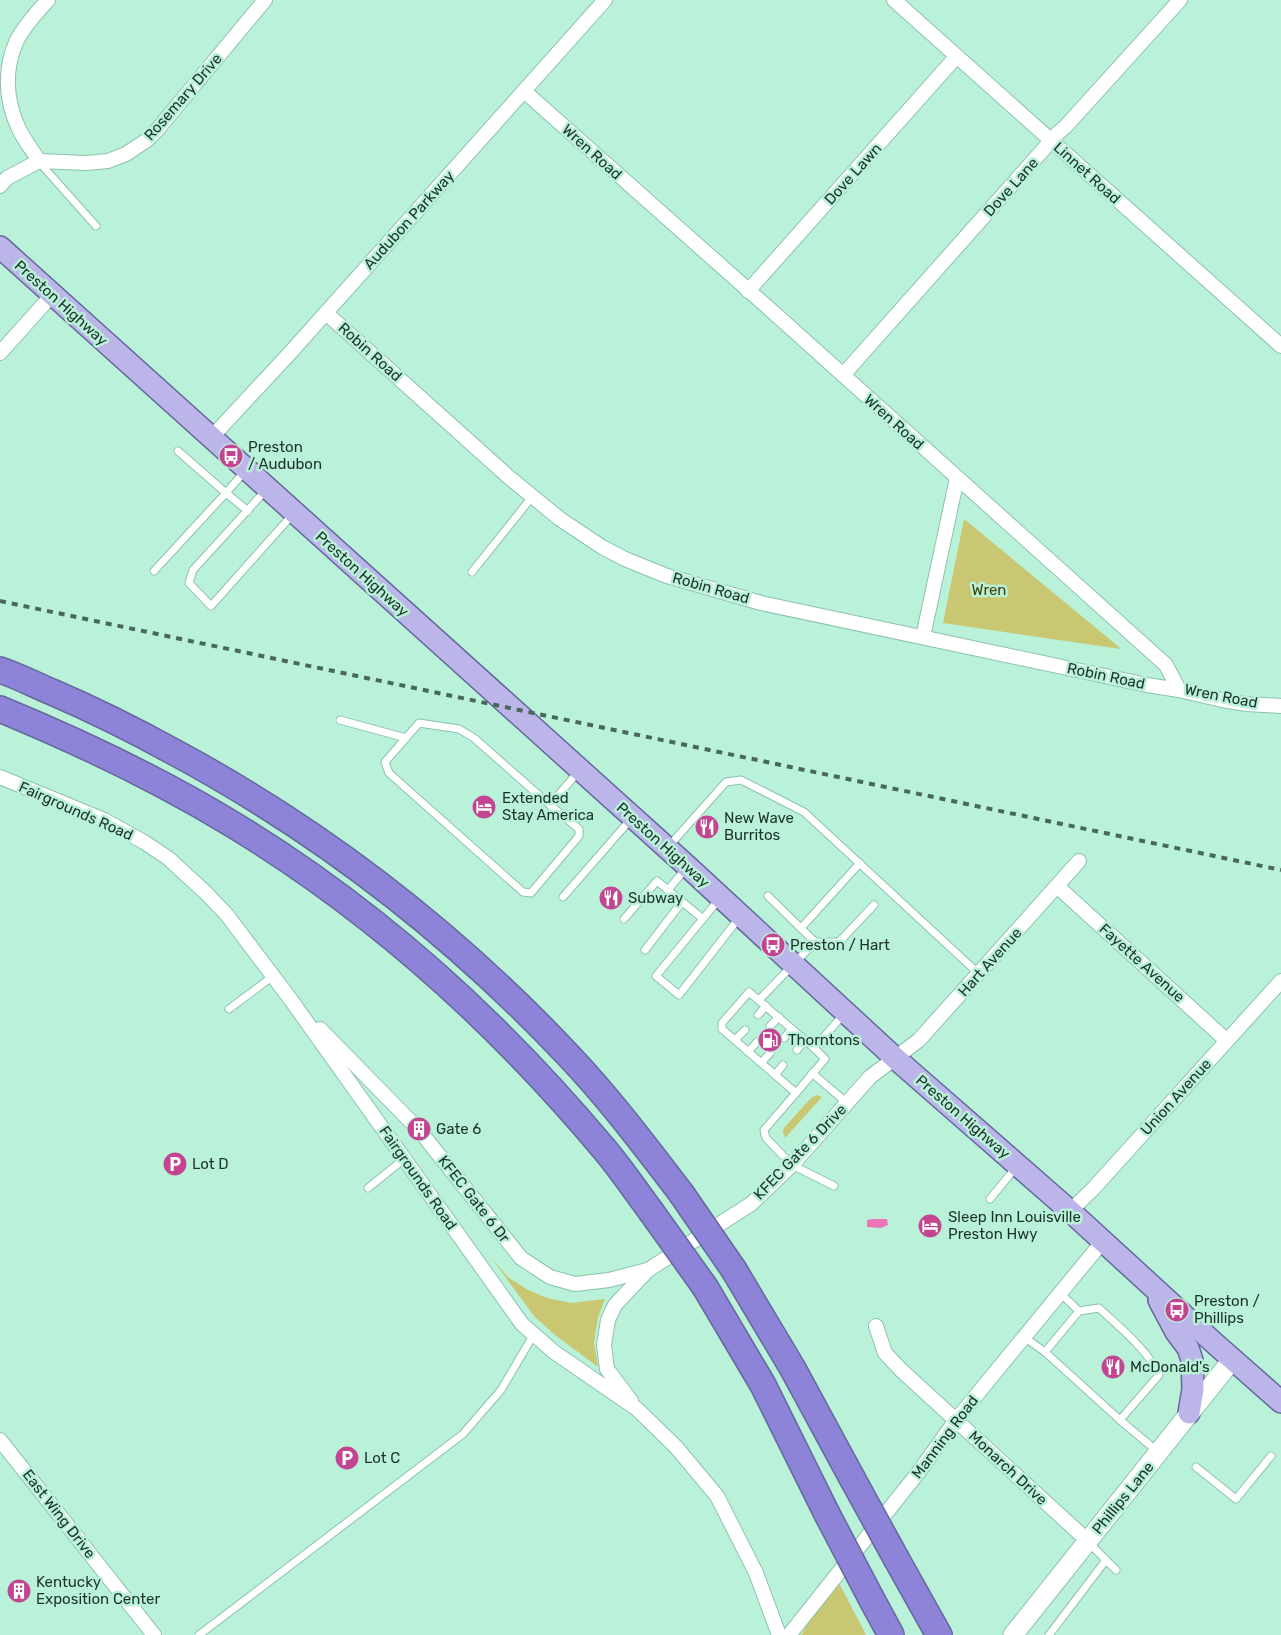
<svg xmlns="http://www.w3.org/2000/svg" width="1281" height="1635" font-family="Rubik,sans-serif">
	<rect width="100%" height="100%" fill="#b9f1d9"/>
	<g fill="#c9c771">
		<path d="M 964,519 L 1107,637 L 1121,649 L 943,623 Z"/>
		<path d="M 817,1095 L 822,1097 L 785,1138 L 783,1131 L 784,1128 L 811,1098 Z"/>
		<path d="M 493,1260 L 509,1278 L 528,1290 L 547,1298 L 571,1303 L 605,1299 L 598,1317 L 594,1342 L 598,1367 L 555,1335 L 534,1316 Z"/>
		<path d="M 838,1581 L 866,1635 L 801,1635 L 816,1610 Z"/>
	</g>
	<path fill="#ee75ba" d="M 873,1219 L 887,1219 L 888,1225 L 881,1228 L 867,1227 L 867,1220 Z"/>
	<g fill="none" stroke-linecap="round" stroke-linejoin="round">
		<defs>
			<g id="lane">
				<path d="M 39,162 L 96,226"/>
				<path d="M 178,451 L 226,493 L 244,472"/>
				<path d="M 266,490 L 193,570 L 189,583 L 211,606 L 294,513"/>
				<path d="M 154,571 L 226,493 L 248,511"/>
				<path d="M 472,572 L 532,497"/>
				<path d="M 340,720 L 406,738"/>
				<path d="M 550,805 L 579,829 L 579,836 L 531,893 L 523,892 L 389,773 L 385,762 L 419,723 L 459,729 L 474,738 L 550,805 L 578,772"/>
				<path d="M 669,846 L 726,782 L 741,780 L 804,812 L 979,974"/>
				<path d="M 668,890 L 687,867"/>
				<path d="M 768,896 L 815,942"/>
				<path d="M 563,897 L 631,819"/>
				<path d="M 720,898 L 656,976 L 679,995 L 739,918"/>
				<path d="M 624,919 L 657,881 L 703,919"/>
				<path d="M 801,928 L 860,863"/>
				<path d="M 645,950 L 682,902"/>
				<path d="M 759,1000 L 815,942 L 839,942 L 874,905"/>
				<path d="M 229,1009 L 273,976"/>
				<path d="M 758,1015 L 766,1006"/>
				<path d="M 770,1026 L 779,1017"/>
				<path d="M 784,1038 L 792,1029"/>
				<path d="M 735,1040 L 745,1030"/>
				<path d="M 814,1048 L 825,1059 L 796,1093 L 722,1029 L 722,1023 L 749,992 L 814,1048 L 844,1014"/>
				<path d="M 797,1050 L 805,1040"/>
				<path d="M 748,1052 L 757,1042"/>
				<path d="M 761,1063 L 770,1053"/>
				<path d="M 812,1073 L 847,1103"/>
				<path d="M 775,1075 L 783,1065"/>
				<path d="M 796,1093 L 764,1130 L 766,1138 L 792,1165 L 834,1186"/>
				<path d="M 368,1188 L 404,1159"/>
				<path d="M 990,1199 L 1017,1166"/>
				<path d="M 1060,1293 L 1079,1311 L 1099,1308 C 1117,1325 1150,1352 1159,1375 L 1120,1420 L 1045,1352 L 1079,1311"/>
				<path d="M 1024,1337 L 1045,1352"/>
				<path d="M 1120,1420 L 1158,1452"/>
				<path d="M 1196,1467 L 1236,1499 L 1271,1456"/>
				<path d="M 1088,1542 L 1116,1570"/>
				<path d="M 199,1635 L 463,1434 L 501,1390 L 534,1334"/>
				<path d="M 1049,1635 L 1106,1560"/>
			</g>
			<g id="street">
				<path d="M 894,0 L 1281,346"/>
				<path d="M 524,91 L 773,312 L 1166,665 L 1179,690 L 1222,700 L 1247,704 L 1281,706"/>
				<path d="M 39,161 C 33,151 24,140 19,129 C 5,100 4,68 17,40 C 25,25 37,12 48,0"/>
				<path d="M 0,186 L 7,178 L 39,161 L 86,163 L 108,161 L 126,154 L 147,140 L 157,130 L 265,0"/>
				<path d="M 748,291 L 956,57"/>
				<path d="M 326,313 L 511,479 L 560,519 L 602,547 L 625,559 L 667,576 L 761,603 L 1147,685 L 1179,690"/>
				<path d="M 0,353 L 52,295"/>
				<path d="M 843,375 L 1058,133 L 1066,126 L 1180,0"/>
				<path d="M 211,438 L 290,353 L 605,0"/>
				<path d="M 923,637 L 957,478"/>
				<path d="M 0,777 L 104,820 L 144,842 L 168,858 L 206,893 L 227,915 L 291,1000 L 522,1324 L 554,1352 L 637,1409 L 676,1447 L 717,1496 L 756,1573 L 779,1635"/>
				<path d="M 1058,887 L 1226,1040"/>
				<path d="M 320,1029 L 419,1130 L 521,1258 L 550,1277 L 575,1284 L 609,1280 L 647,1270"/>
				<path d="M 1070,1211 L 1092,1190 L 1281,981"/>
				<path d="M 876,1326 L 885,1353 L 901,1370 L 1088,1541"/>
				<path d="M 631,1401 L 607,1369 L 604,1345 L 608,1320 L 615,1305 L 648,1270 L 751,1204 L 792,1165 L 870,1077 L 919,1040 L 1079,861"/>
				<path d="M 0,1440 L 154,1635"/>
				<path d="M 789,1635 L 918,1473 L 956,1420 L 1103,1241"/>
			</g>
			<path id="secondary" d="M 1013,1635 L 1232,1360"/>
			<g id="primary">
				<path d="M 0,247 L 687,866 L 895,1058 L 1070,1211 L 1213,1342 L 1281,1402"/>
				<path d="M 1159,1300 L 1176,1332 L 1188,1348 L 1192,1360 L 1193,1389 L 1189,1413"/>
			</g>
			<g id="highway">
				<path d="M 0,670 C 18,676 35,685 52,692 C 94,710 134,730 174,752 C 321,831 453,933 568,1055 C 609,1098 645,1146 681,1193"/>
				<path d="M 0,709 C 80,742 158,779 232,824 C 374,910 499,1023 605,1150 C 621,1169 635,1190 650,1210"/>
				<path d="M 734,1270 L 793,1369 L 852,1478"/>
				<path d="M 705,1287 L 763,1385 L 827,1514"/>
				<path d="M 897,1560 L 939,1635"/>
				<path d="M 871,1598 L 891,1635"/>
			</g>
		</defs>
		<use href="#lane" stroke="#8cc3ac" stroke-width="9"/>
		<use href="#street" stroke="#8cc3ac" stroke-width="16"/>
		<use href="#secondary" stroke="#8cc3ac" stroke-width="21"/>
		<use href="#primary" stroke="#65689c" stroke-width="24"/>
		<use href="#highway" stroke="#65689c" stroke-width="28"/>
		<use href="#lane" stroke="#fff" stroke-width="7"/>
		<use href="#street" stroke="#fff" stroke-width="14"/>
		<use href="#secondary" stroke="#fff" stroke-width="19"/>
		<use href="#primary" stroke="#bbb5e9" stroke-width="21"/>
		<use href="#highway" stroke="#8d84da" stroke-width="25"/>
		<path stroke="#48685b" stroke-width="4" stroke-dasharray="6 6" stroke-linecap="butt" d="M 0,601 L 1281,870"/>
		<defs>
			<g id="highway-bridge">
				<path d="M 681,1193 L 734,1270"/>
				<path d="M 650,1210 L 705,1287"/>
				<path d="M 852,1478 L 897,1560"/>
				<path d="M 827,1514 L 871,1598"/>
			</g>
		</defs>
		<use href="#highway-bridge" stroke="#65689c" stroke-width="28" stroke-linecap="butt"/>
		<use href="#highway-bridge" stroke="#8d84da" stroke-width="25"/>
	</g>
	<defs>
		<symbol id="bus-disc" viewBox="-11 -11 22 22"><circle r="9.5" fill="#c34490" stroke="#b9f1d9"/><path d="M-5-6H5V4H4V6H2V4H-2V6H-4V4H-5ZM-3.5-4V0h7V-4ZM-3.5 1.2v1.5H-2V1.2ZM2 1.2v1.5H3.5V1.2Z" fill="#fff"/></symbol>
		<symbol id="hotel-disc" viewBox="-11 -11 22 22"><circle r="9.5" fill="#c34490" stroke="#b9f1d9"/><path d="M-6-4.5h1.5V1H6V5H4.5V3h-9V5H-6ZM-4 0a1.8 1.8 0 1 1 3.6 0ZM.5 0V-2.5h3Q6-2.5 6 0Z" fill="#fff"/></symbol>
		<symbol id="restaurant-disc" viewBox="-11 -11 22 22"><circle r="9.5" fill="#c34490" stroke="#b9f1d9"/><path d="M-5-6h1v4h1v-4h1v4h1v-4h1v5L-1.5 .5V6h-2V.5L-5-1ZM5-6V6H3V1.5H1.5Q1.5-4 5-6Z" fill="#fff"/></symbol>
		<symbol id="fuel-disc" viewBox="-11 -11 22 22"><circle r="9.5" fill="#c34490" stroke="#b9f1d9"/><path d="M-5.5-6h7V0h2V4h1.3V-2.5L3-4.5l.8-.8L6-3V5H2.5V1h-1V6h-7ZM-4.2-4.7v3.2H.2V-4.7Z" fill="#fff"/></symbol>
		<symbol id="building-disc" viewBox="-11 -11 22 22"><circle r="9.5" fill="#c34490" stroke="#b9f1d9"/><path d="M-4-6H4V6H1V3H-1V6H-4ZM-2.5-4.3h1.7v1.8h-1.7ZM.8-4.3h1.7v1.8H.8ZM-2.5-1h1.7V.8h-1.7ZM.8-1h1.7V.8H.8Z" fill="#fff"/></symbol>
		<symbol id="parking-disc" viewBox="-11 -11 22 22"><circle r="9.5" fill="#c34490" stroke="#b9f1d9"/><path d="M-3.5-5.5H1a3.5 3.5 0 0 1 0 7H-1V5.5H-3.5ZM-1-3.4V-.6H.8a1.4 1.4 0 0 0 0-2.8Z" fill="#fff"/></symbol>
	</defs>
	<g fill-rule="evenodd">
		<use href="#bus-disc" x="217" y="442" width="28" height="28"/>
		<use href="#hotel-disc" x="470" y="793" width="28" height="28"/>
		<use href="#restaurant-disc" x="693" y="813" width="28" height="28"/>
		<use href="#restaurant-disc" x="597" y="884" width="28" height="28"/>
		<use href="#bus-disc" x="759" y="931" width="28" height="28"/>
		<use href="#fuel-disc" x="756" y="1026" width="28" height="28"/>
		<use href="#building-disc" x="405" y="1115" width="28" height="28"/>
		<use href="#parking-disc" x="161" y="1150" width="28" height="28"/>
		<use href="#hotel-disc" x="916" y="1212" width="28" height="28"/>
		<use href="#bus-disc" x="1163" y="1296" width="28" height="28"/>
		<use href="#restaurant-disc" x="1099" y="1353" width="28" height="28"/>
		<use href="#parking-disc" x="333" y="1444" width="28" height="28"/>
		<use href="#building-disc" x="5" y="1577" width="28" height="28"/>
	</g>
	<g text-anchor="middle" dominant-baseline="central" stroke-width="5" stroke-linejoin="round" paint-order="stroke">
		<g font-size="15" fill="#1c332a" stroke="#b9f1d9">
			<text transform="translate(183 97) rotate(-49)">Rosemary Drive</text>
			<text transform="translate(592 152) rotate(42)">Wren Road</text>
			<text transform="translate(1087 173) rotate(42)">Linnet Road</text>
			<text transform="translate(853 174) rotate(-48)">Dove Lawn</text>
			<text transform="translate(1011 187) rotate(-48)">Dove Lane</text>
			<text transform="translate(409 220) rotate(-48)">Audubon Parkway</text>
			<text transform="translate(61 303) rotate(42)">Preston Highway</text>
			<text transform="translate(370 352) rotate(42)">Robin Road</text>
			<text transform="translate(894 422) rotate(42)">Wren Road</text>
			<text transform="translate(362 574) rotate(42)">Preston Highway</text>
			<text transform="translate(711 588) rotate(16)">Robin Road</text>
			<text transform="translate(1106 676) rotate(12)">Robin Road</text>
			<text transform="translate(1221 696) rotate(11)">Wren Road</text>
			<text transform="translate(76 811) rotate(24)">Fairgrounds Road</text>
			<text transform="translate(663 845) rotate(42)">Preston Highway</text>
			<text transform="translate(990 962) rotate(-48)">Hart Avenue</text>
			<text transform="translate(1142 963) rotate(42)">Fayette Avenue</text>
			<text transform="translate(1176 1097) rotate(-48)">Union Avenue</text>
			<text transform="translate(963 1117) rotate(41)">Preston Highway</text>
			<text transform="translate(800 1152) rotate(-46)">KFEC Gate 6 Drive</text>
			<text transform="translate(418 1178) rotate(55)">Fairgrounds Road</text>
			<text transform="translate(474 1199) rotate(52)">KFEC Gate 6 Dr</text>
			<text transform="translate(945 1437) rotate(-53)">Manning Road</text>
			<text transform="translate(1008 1468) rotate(43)">Monarch Drive</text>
			<text transform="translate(1123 1498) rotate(-51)">Phillips Lane</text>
			<text transform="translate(59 1514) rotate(52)">East Wing Drive</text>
		</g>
		<g font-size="15" fill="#1c332a" stroke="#b9f1d9" text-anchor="start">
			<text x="248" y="447">Preston<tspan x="248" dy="17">/ Audubon</tspan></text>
			<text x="502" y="798">Extended<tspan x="502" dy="17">Stay America</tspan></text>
			<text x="724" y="818">New Wave<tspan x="724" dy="17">Burritos</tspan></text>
			<text x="628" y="898">Subway</text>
			<text x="790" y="945">Preston / Hart</text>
			<text x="788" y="1040">Thorntons</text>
			<text x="436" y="1129">Gate 6</text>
			<text x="192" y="1164">Lot D</text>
			<text x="948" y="1217">Sleep Inn Louisville<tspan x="948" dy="17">Preston Hwy</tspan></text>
			<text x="1194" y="1301">Preston /<tspan x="1194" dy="17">Phillips</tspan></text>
			<text x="1130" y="1367">McDonald's</text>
			<text x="364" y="1458">Lot C</text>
			<text x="36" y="1582">Kentucky<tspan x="36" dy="17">Exposition Center</tspan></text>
		</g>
		<g font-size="15" fill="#444201" stroke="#b9f1d9">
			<text x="989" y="590">Wren</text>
		</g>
	</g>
</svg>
